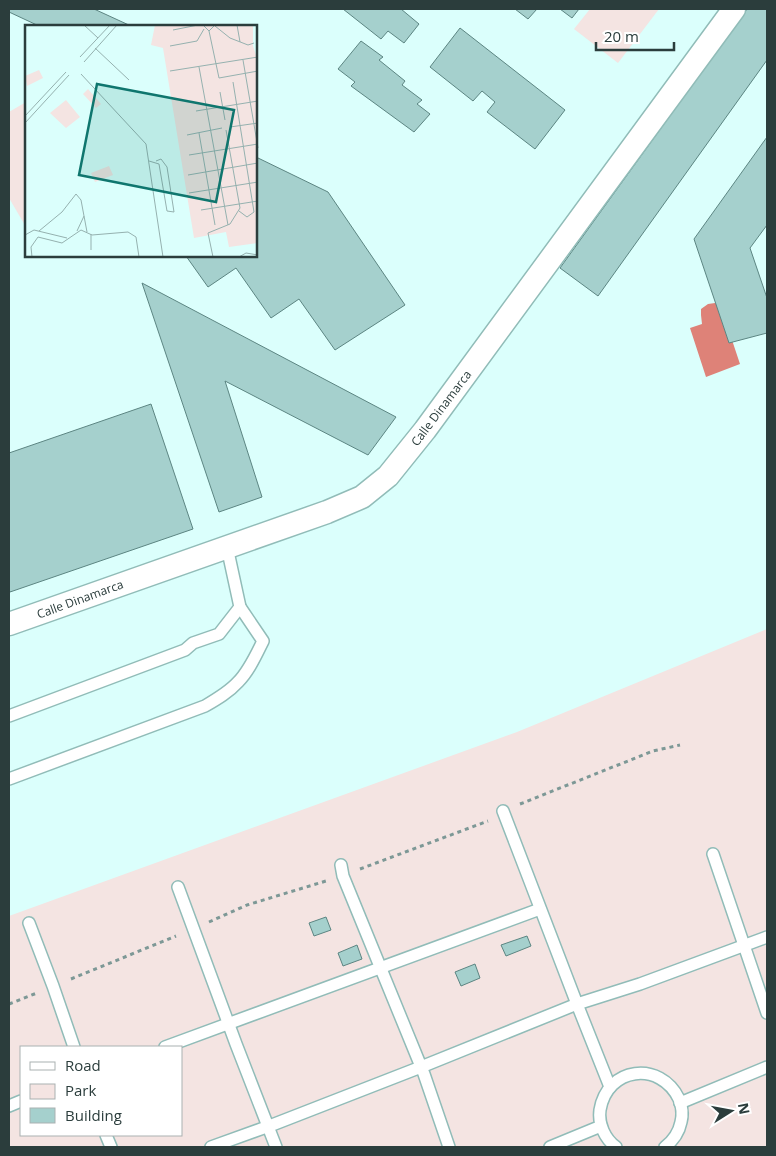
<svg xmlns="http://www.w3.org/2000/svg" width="776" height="1156" font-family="'Open Sans',sans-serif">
	<rect width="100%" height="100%" fill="#dbfffc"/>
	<g fill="#f4e4e2" fill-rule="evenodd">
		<path d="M 590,9 L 659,9 L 618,63 L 574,29 Z"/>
		<path d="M 26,102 L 26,227 L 9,198 L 9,112 Z"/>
		<path d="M 767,629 L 767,1147 L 9,1147 L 9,916 L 517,732 ZM 21,1047 L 181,1047 L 181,1135 L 21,1135 Z"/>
	</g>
	<path fill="#de8278" d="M 715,303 L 719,305 L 722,310 L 740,364 L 706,377 L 690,328 L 702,324 L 701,315 L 701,309 L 708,304 Z"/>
	<g fill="#a5d0cd" stroke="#5c8582">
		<path d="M 9,9 L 94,9 L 131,26 L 39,26 L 9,12 Z"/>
		<path d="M 343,9 L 401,9 L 419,24 L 404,43 L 388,31 L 381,39 Z"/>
		<path d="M 515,9 L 537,9 L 528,19 Z"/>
		<path d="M 560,9 L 579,9 L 572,18 Z"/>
		<path d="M 747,9 L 767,9 L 767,60 L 598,296 L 560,268 Z"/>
		<path d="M 460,28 L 565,110 L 535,149 L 487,112 L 495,102 L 482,91 L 473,101 L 430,67 Z"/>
		<path d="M 361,41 L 383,57 L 379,60 L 405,81 L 402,85 L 422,100 L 417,104 L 430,114 L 414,132 L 351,86 L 355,82 L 338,69 Z"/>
		<path d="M 767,137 L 767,225 L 750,248 L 767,298 L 767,333 L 729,343 L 694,239 Z"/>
		<path d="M 256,157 L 328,192 L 405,305 L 335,350 L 299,299 L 271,318 L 236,268 L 208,287 L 186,256 L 256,256 Z"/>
		<path d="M 142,283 L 396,417 L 368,455 L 225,381 L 262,497 L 219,512 Z"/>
		<path d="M 151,404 L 193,529 L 10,592 L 9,589 L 9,453 Z"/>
		<path d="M 326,917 L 331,930 L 314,936 L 309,923 Z"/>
		<path d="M 527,936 L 531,946 L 506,956 L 501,945 Z"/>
		<path d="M 357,945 L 362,959 L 343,966 L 338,953 Z"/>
		<path d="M 475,964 L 480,978 L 461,986 L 455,972 Z"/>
	</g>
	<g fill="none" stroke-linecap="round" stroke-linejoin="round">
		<defs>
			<g id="service">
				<path d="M 9,716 L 185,650 L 193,643 L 219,634 L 240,607 L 227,547"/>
				<path d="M 9,779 L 205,706 C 217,699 229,692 238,682 C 249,671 256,655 263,641 L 240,607"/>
				<path d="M 503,811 L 577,1004 L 610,1087"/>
				<path d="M 713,854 L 767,1013"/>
				<path d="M 341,865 L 343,876 L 424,1074 L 449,1147"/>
				<path d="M 178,887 L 236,1044 L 276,1147"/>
				<path d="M 29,923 L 53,986 L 74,1047"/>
				<path d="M 165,1047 L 540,909"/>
				<path d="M 680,1103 L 767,1067"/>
				<path d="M 9,1106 L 21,1101"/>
				<path d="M 106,1135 L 111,1147"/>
				<path d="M 211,1147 L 272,1125 L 421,1067 L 577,1004 L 640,984 L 767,937"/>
				<path d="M 550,1147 L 601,1126"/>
				<path d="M 616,1147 C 605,1139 598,1124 600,1110 C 607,1067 660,1060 679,1099 C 682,1106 683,1114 681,1122 C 679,1132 674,1140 665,1147"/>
			</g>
			<path id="minor" d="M 9,624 L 327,512 L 362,497 L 388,476 L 425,430 L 734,9"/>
		</defs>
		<use href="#service" stroke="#91bcb8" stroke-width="14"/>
		<use href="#minor" stroke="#91bcb8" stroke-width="25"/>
		<g stroke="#7d9896" stroke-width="3" stroke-dasharray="4 4" stroke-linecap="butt">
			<path d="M 520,804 L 653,751 L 680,745"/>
			<path d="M 360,869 L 488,821"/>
			<path d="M 209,922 L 247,905 L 326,881"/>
			<path d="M 71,979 L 176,936"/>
			<path d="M 9,1004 L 37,993"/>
		</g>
		<use href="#service" stroke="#fff" stroke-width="11"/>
		<use href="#minor" stroke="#fff" stroke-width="22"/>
	</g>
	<g text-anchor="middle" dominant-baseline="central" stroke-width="4" stroke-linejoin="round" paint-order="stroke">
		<g font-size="12" fill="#2b3d3c" stroke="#fff">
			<text transform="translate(441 408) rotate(-53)">Calle Dinamarca</text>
			<text transform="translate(80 599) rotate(-20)">Calle Dinamarca</text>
		</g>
	</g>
	<g transform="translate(25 25)">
		<rect width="232" height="232" fill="#dbfffc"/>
		<path d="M 130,0 L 228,0 L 228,21 L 233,36 L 232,218 L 204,222 L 201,207 L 169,213 L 138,23 L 126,20 ZM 14,45 L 18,53 L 2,61 L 0,51 ZM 63,64 L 76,79 L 71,83 L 58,69 ZM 41,75 L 55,92 L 41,103 L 25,88 ZM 84,141 L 88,150 L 70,157 L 66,148 Z" fill="#f4e4e2"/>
		<path fill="none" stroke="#95b1af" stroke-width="1" d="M 59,0 L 73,13M 178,0 L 184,6 L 190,0M 212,0 L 215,17M 190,1 L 205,13 L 223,20 L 229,18M 148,5 L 173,0M 184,6 L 194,53 L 233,46M 145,21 L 172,16 L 179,4M 70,23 L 104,55M 55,32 L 85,0M 218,35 L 233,123M 59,37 L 92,0M 174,42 L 203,200M 145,46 L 233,32M 56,49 L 121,119 L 138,232M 208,57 L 229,187 L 222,192 L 214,186M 195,67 L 200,95M 171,86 L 233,76M 0,91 L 41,47M 0,98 L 44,50M 205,102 L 233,98M 174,108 L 190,200M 162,110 L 197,103M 164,130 L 233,119M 124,136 L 134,139 L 142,186 L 149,187 L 142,142 L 136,134 L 131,136M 163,150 L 233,138M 164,168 L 233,157M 176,185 L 233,176M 14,206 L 37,187 L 51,169 L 56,175 L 62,207M 52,206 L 59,191M 66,209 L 66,225M 0,210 L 9,205 L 42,213M 7,232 L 6,222 L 13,212 L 37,218 L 56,205 L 67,210 L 103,207 L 111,212 L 114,232M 188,232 L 183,208 L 205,199 L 215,183 L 201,105M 214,232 L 221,228 L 233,230"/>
		<path fill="#0f766e" fill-opacity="0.15" stroke="#0f766e" stroke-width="2.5" d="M 72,59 L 209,85 L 191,177 L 54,150 Z"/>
		<rect width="232" height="232" fill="none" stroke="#2b3d3c" stroke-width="2.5"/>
	</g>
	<rect width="776" height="1156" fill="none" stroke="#2b3d3c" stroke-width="20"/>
	<rect x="20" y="1046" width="162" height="90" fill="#ffffff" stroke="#aab1b1"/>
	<rect x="30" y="1062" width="25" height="8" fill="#ffffff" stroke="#aab1b1"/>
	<text x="65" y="1071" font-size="15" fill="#2b3d3c">Road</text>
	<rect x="30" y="1084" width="25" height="15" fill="#f4e4e2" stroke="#aab1b1"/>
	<text x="65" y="1096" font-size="15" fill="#2b3d3c">Park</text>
	<rect x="30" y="1108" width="25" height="15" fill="#a5d0cd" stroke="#aab1b1"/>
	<text x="65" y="1121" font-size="15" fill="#2b3d3c">Building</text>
	<g transform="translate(731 1111) rotate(79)" stroke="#ffffff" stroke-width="4" paint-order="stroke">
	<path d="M0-4L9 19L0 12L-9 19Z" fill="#2b3d3c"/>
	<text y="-8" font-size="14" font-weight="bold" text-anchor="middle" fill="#2b3d3c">N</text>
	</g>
	<path d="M596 42v8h78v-8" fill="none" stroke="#2b3d3c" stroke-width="2.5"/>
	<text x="604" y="42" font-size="15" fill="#2b3d3c" stroke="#ffffff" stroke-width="4" paint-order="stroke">20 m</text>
</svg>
